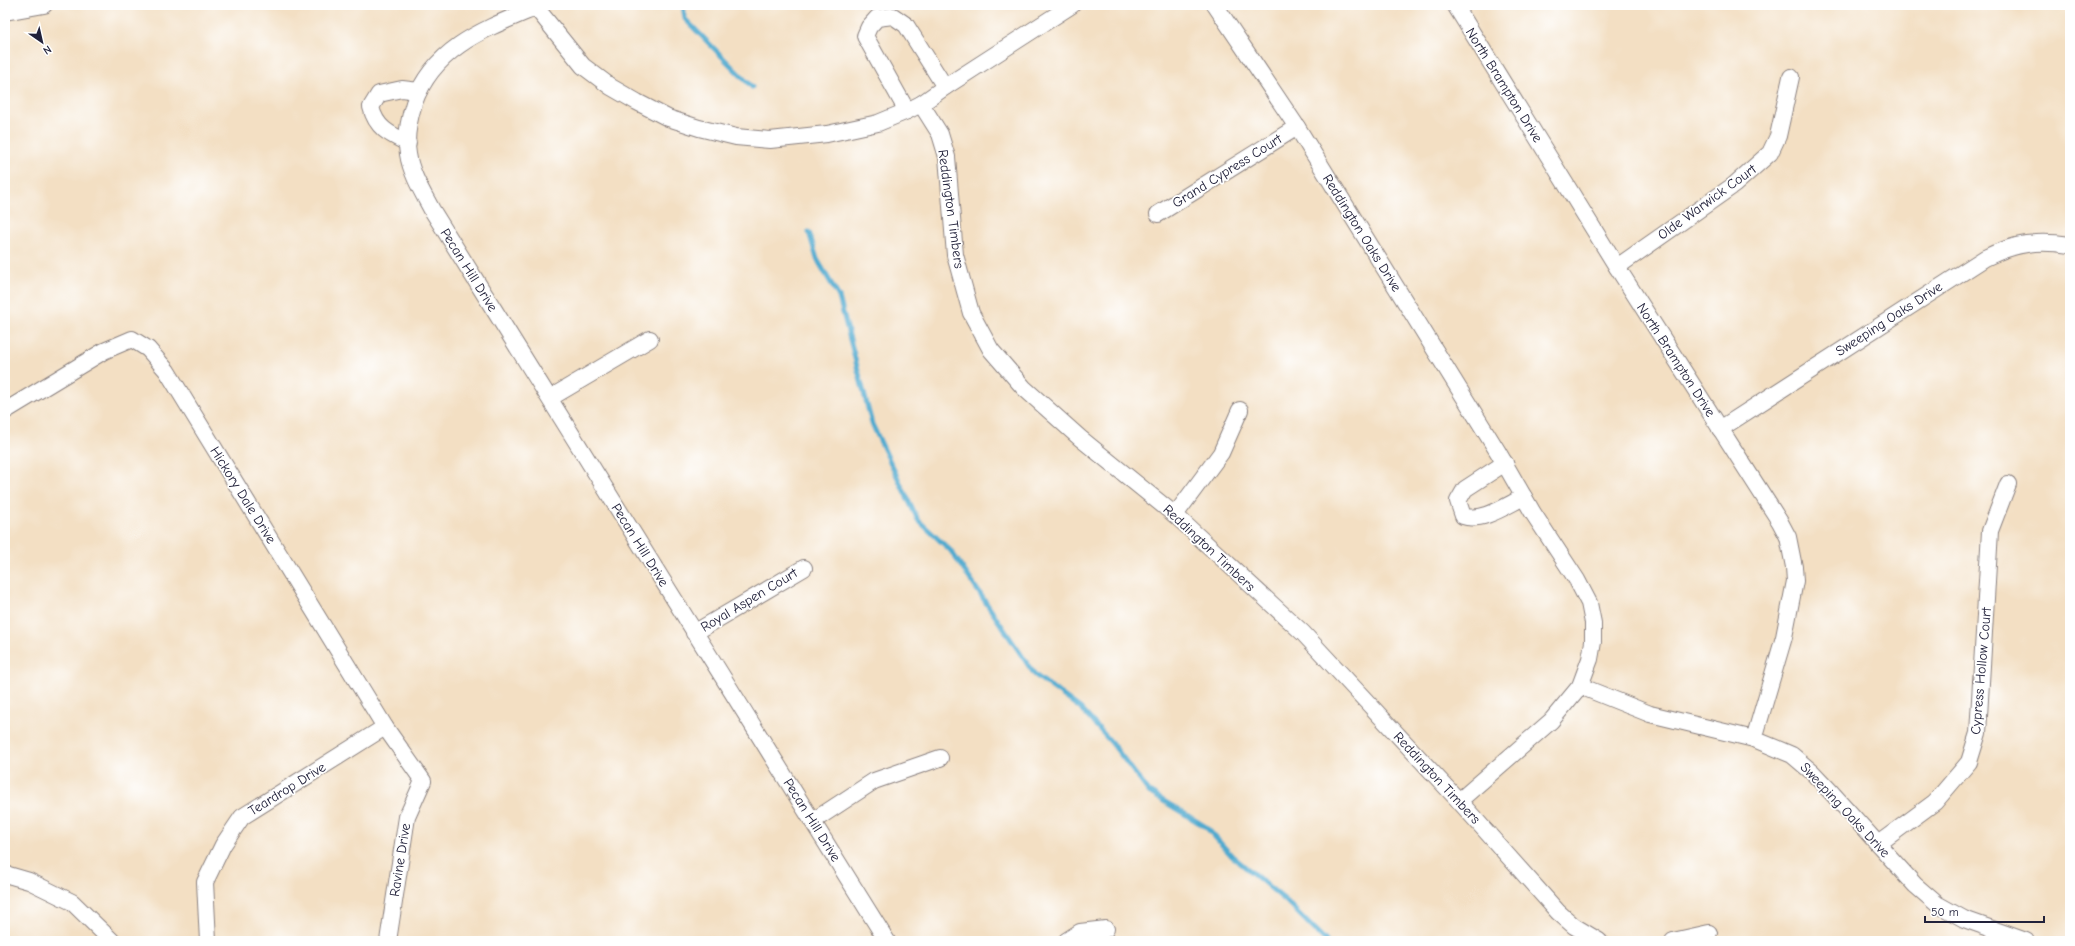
<svg xmlns="http://www.w3.org/2000/svg" width="2075" height="946" font-family="'Comic Neue',sans-serif">
	<rect width="100%" height="100%" fill="#fff"/>
	<filter id="ink" filterUnits="userSpaceOnUse"><feTurbulence type="fractalNoise" baseFrequency=".025" numOctaves="2"/><feDisplacementMap in="SourceGraphic" scale="8" xChannelSelector="R" yChannelSelector="G"/><feConvolveMatrix kernelMatrix="1 2 1 2 8 2 1 2 1" color-interpolation-filters="sRGB"/></filter>
	<filter id="wash" filterUnits="userSpaceOnUse"><feTurbulence type="fractalNoise" baseFrequency=".012" numOctaves="4" result="noise"/><feDisplacementMap in="SourceGraphic" scale="16" xChannelSelector="R" yChannelSelector="G"/><feGaussianBlur stdDeviation="0.9" result="paint"/><feColorMatrix in="noise" values="0 0 0 0 0 0 0 0 0 0 0 0 0 0 0 0 0 1.4 0 .05"/><feComposite in="paint" operator="in"/></filter>
	<g filter="url(#wash)">
		<rect width="100%" height="100%" fill="#f3dfc3"/>
		<g fill="none" stroke-linecap="round" stroke-linejoin="round">
			<g stroke="#51aacf" stroke-width="5">
				<path d="M 683,5 L 685,19 L 752,87"/>
				<path d="M 809,232 L 817,259 L 839,297 L 872,424 L 918,520 L 951,551 L 1035,675 L 1080,708 L 1111,742 L 1149,792 L 1206,827 L 1232,856 L 1285,900 L 1326,941"/>
			</g>
		</g>
	</g>
	<g filter="url(#ink)">
		<g fill="none" stroke-linecap="round" stroke-linejoin="round">
			<defs>
				<g id="minor">
					<path d="M 534,5 L 583,66 L 611,87 L 637,102 L 668,118 L 699,128 L 736,137 L 770,140 L 827,134 L 878,123 L 907,111 L 921,104 L 945,87 L 1072,5"/>
					<path d="M 1215,5 L 1297,127 L 1498,452 L 1533,513 L 1577,580 L 1589,603 L 1593,623 L 1593,642 L 1590,659 L 1580,686 L 1551,721 L 1459,801"/>
					<path d="M 1455,5 L 1617,267 L 1780,522 L 1788,537 L 1794,567 L 1795,581 L 1784,637 L 1754,739"/>
					<path d="M 535,8 C 485,29 434,47 414,103 C 409,119 405,137 408,154 C 411,174 423,193 432,210 L 887,941"/>
					<path d="M 5,12 L 44,5"/>
					<path d="M 921,104 L 940,134 L 947,157 L 955,255 L 971,313 L 991,350 L 1024,388 L 1080,438 L 1175,515 L 1303,633 L 1459,801 L 1558,912 L 1574,926 L 1599,941"/>
					<path d="M 907,111 L 865,36 L 869,27 L 877,18 L 893,16 L 906,25 L 945,87"/>
					<path d="M 408,143 C 389,134 376,128 371,107 L 379,94 L 402,89 L 419,91"/>
					<path d="M 1158,214 L 1297,127"/>
					<path d="M 1617,267 L 1734,185 L 1770,153 L 1778,136 L 1791,77"/>
					<path d="M 550,398 L 650,339"/>
					<path d="M 5,411 L 104,351 L 132,339 L 148,349 L 167,371 L 385,727 L 423,781 L 407,817 L 388,941"/>
					<path d="M 1720,429 L 1985,258 C 2015,243 2037,240 2070,245"/>
					<path d="M 1505,463 L 1465,489 L 1458,501 L 1463,516 C 1482,523 1507,505 1524,497"/>
					<path d="M 1175,515 L 1221,453 L 1240,410"/>
					<path d="M 694,633 L 804,568"/>
					<path d="M 1580,686 L 1650,714 L 1754,739 L 1792,755 L 1812,772 L 1831,792 L 1915,885 L 1937,904 L 1964,919 L 2026,941"/>
					<path d="M 813,821 L 874,781 L 940,758"/>
					<path d="M 1878,844 L 1935,802 L 1969,762 L 1978,733 L 1990,531 L 2008,484"/>
					<path d="M 5,874 L 29,881 L 72,902 L 112,941"/>
					<path d="M 208,941 L 205,882 L 223,845 L 242,817 L 385,727"/>
					<path d="M 1066,941 L 1080,932 L 1106,929"/>
					<path d="M 1673,941 L 1709,933"/>
				</g>
			</defs>
			<use href="#minor" stroke="#8a807f" stroke-width="18"/>
			<use href="#minor" stroke="#fff" stroke-width="16"/>
		</g>
	</g>
	<g text-anchor="middle" dominant-baseline="central" stroke-width="3.5" stroke-linejoin="round" paint-order="stroke">
		<g font-size="14" fill="#22223b" stroke="#fff">
			<text transform="translate(1504 85) rotate(58)">North Brampton Drive</text>
			<text transform="translate(1227 171) rotate(-32)">Grand Cypress Court</text>
			<text transform="translate(1707 202) rotate(-36)">Olde Warwick Court</text>
			<text transform="translate(951 209) rotate(82)">Reddington Timbers</text>
			<text transform="translate(1362 233) rotate(58)">Reddington Oaks Drive</text>
			<text transform="translate(469 270) rotate(58)">Pecan Hill Drive</text>
			<text transform="translate(1889 319) rotate(-33)">Sweeping Oaks Drive</text>
			<text transform="translate(1676 360) rotate(57)">North Brampton Drive</text>
			<text transform="translate(243 495) rotate(58)">Hickory Dale Drive</text>
			<text transform="translate(640 545) rotate(58)">Pecan Hill Drive</text>
			<text transform="translate(1209 548) rotate(43)">Reddington Timbers</text>
			<text transform="translate(749 600) rotate(-31)">Royal Aspen Court</text>
			<text transform="translate(1981 671) rotate(-85)">Cypress Hollow Court</text>
			<text transform="translate(1437 778) rotate(47)">Reddington Timbers</text>
			<text transform="translate(287 789) rotate(-32)">Teardrop Drive</text>
			<text transform="translate(1845 810) rotate(47)">Sweeping Oaks Drive</text>
			<text transform="translate(812 820) rotate(58)">Pecan Hill Drive</text>
			<text transform="translate(400 860) rotate(-81)">Ravine Drive</text>
		</g>
	</g>
	<rect width="2075" height="946" fill="none" stroke="#fff" stroke-width="20"/>
	<g transform="translate(42 42) rotate(146)" stroke="#ffffff" stroke-width="3" paint-order="stroke">
	<path d="M0-3L7 15L0 10L-7 15Z" fill="#22223b"/>
	<text y="-6" font-size="11" font-weight="bold" text-anchor="middle" fill="#22223b">N</text>
	</g>
	<path d="M1925 916v6h119v-6" fill="none" stroke="#22223b" stroke-width="2"/>
	<text x="1931" y="916" font-size="12" fill="#22223b" stroke="#ffffff" stroke-width="3" paint-order="stroke">50 m</text>
</svg>
